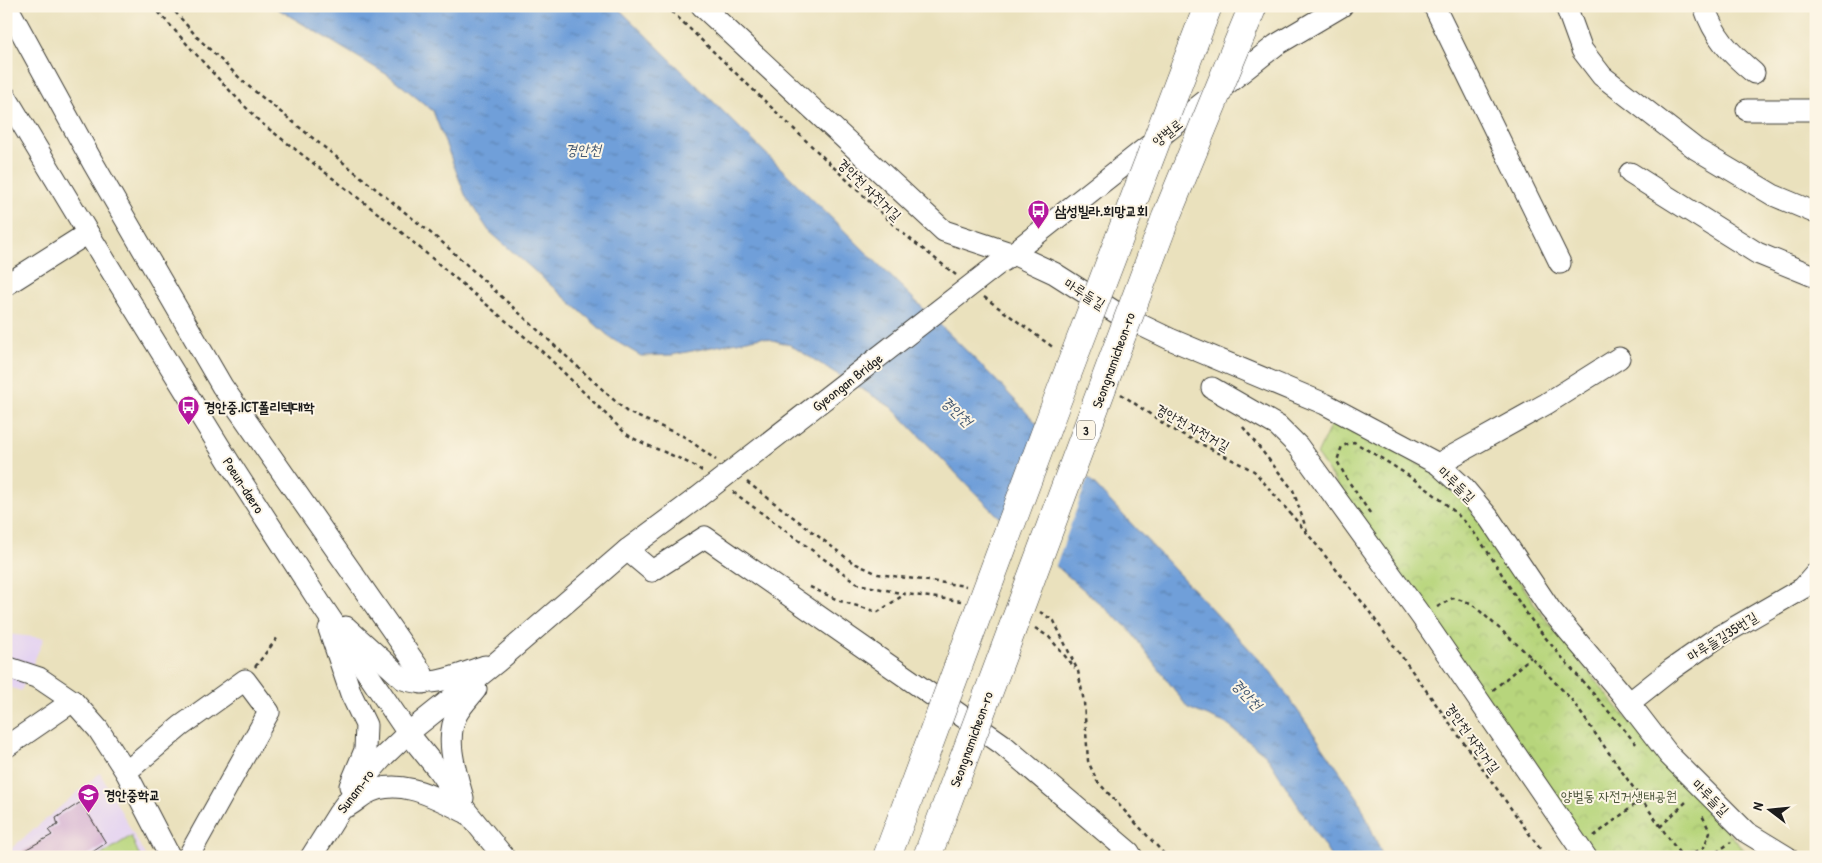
<svg xmlns="http://www.w3.org/2000/svg" width="1822" height="863" font-family="'Patrick Hand','Poor Story',sans-serif">
	<defs>
		<pattern id="park-crowns" width="20" height="18" patternUnits="userSpaceOnUse" patternTransform="scale(1.25)"><rect width="20" height="18" fill="#b7d57c"/><path d="M2 6a3 3 0 1 1 6 0M12 15a3 3 0 1 1 6 0" fill="none" stroke="#9db66b"/></pattern>
		<pattern id="water-ripples" width="26" height="14" patternUnits="userSpaceOnUse" patternTransform="scale(1.25)"><rect width="26" height="14" fill="#709fd9"/><path d="M2 4q2-2 4 0t4 0M15 11q2-2 4 0t4 0" fill="none" stroke="#5b81af"/></pattern>
	</defs>
	<rect width="100%" height="100%" fill="#fcf5e5"/>
	<filter id="ink" filterUnits="userSpaceOnUse"><feTurbulence type="fractalNoise" baseFrequency=".02" numOctaves="2"/><feDisplacementMap in="SourceGraphic" scale="10" xChannelSelector="R" yChannelSelector="G"/><feConvolveMatrix kernelMatrix="1 2 1 2 8 2 1 2 1" color-interpolation-filters="sRGB"/></filter>
	<filter id="wash" filterUnits="userSpaceOnUse"><feTurbulence type="fractalNoise" baseFrequency=".0096" numOctaves="4" result="noise"/><feDisplacementMap in="SourceGraphic" scale="20" xChannelSelector="R" yChannelSelector="G"/><feGaussianBlur stdDeviation="1.12" result="paint"/><feColorMatrix in="noise" values="0 0 0 0 0 0 0 0 0 0 0 0 0 0 0 0 0 1.4 0 .05"/><feComposite in="paint" operator="in"/></filter>
	<g filter="url(#wash)">
		<rect width="100%" height="100%" fill="#eae1bd"/>
		<g fill="#e4d3f1">
			<path d="M 6,634 L 44,638 L 21,691 L 6,686 Z"/>
			<path d="M 100,773 L 146,857 L 6,857 L 6,853 Z"/>
		</g>
		<path fill="url(#park-crowns)" stroke="#6a784c" d="M 1332,422 L 1365,435 L 1431,471 L 1472,508 L 1539,611 L 1626,718 L 1746,852 L 1739,857 L 1593,857 L 1317,455 Z"/>
		<path fill="#b7d57c" stroke="#6a784c" d="M 131,836 L 140,857 L 98,857 Z"/>
		<path fill="url(#water-ripples)" stroke="#465e7a" d="M 273,6 L 616,6 L 994,378 L 1271,672 L 1358,798 L 1383,857 L 1331,857 L 1266,755 L 1225,723 L 1188,708 L 1128,628 L 995,513 L 891,407 L 790,345 L 762,337 L 672,355 L 641,356 L 612,339 L 489,231 L 466,197 L 433,111 L 391,77 Z"/>
		<path fill="#eae1bd" d="M 1040,423 L 1089,475 L 1055,568 L 1002,522 Z"/>
		<g id="blocks">
			<path fill="#d0a9d0" d="M 81,802 L 106,843 L 85,857 L 12,857 L 52,835 L 48,830 L 58,825 L 56,818 Z"/>
		</g>
	</g>
	<g filter="url(#ink)">
		<use href="#blocks" fill-opacity="0" stroke="#3b3a34" stroke-width="1"/>
		<g fill="none" stroke-linecap="round" stroke-linejoin="round">
			<defs>
				<g id="minor">
					<path d="M 7,6 L 93,163 L 222,386 L 422,673 L 422,683"/>
					<path d="M 702,6 L 944,231 L 1013,254 L 1054,273 L 1120,315 L 1170,339 L 1325,404 L 1438,464 L 1463,487 L 1489,518 L 1550,609 L 1622,694 L 1669,755 L 1746,832 L 1787,857"/>
					<path d="M 1434,6 L 1560,263"/>
					<path d="M 1566,6 L 1582,50 L 1602,76 L 1696,149 L 1773,195 L 1816,213"/>
					<path d="M 1704,6 C 1714,37 1730,53 1754,73"/>
					<path d="M 6,97 L 88,233 L 229,462 L 320,603 L 408,733 L 438,770 L 467,812 L 504,857"/>
					<path d="M 1747,110 L 1816,110"/>
					<path d="M 1630,173 L 1757,253 L 1816,277"/>
					<path d="M 1003,261 L 1276,45 L 1342,6"/>
					<path d="M 6,285 L 88,233"/>
					<path d="M 1212,388 L 1278,426 L 1298,446 L 1421,616 L 1586,857"/>
					<path d="M 1438,464 L 1546,404 L 1619,358"/>
					<path d="M 627,550 L 652,571 L 705,537 L 1002,744 L 1129,852 L 1132,857"/>
					<path d="M 346,627 L 403,679 C 431,689 458,675 485,666"/>
					<path d="M 329,629 L 351,694 L 366,725 L 365,750 L 350,786"/>
					<path d="M 6,667 L 39,678 L 73,701 L 98,729 L 126,772 L 170,857"/>
					<path d="M 1629,703 L 1672,669 L 1718,637 L 1803,588 L 1816,573"/>
					<path d="M 6,747 L 73,701"/>
					<path d="M 126,772 L 181,726 L 245,680 L 269,712 L 188,857"/>
					<path d="M 463,798 C 456,773 444,738 457,714 C 462,705 470,697 476,689"/>
					<path d="M 348,806 C 354,803 359,798 364,795 C 397,775 435,797 465,812"/>
					<path d="M 311,857 L 338,814 L 363,780 L 384,756 L 408,733 L 497,662 L 627,550 L 697,498"/>
				</g>
			</defs>
			<use href="#minor" stroke="#3b3a34" stroke-width="23"/>
			<g stroke="#3b3a34" stroke-width="2.5" stroke-dasharray="4 4" stroke-linecap="butt">
				<path d="M 153,6 L 211,71 L 260,122 L 388,221 L 545,354 L 626,434 C 650,449 679,455 702,471"/>
				<path d="M 170,6 L 198,38 L 247,85 L 443,243 L 627,412 L 685,437 L 716,460"/>
				<path d="M 666,6 L 900,231 L 956,275"/>
				<path d="M 984,297 L 1054,348"/>
				<path d="M 1121,394 L 1170,428 L 1254,471 L 1307,533 L 1366,607 L 1546,857"/>
				<path d="M 1243,427 L 1293,490 L 1307,531"/>
				<path d="M 747,482 L 852,562 L 878,574 L 966,586"/>
				<path d="M 733,492 L 858,584 L 905,594 L 961,601"/>
				<path d="M 1370,513 L 1347,479 L 1337,461 L 1342,446 L 1354,442 C 1393,465 1433,489 1465,522 C 1493,553 1510,593 1536,626 C 1568,666 1604,705 1637,745"/>
				<path d="M 810,587 L 840,601 L 878,612 L 905,594"/>
				<path d="M 1437,607 L 1453,598 L 1471,603 L 1531,657 L 1571,699 L 1682,857"/>
				<path d="M 1040,612 L 1054,621 L 1078,671 L 1084,702 L 1088,761 L 1097,781 L 1167,857"/>
				<path d="M 1035,628 L 1049,637 L 1075,668"/>
				<path d="M 255,667 L 278,637"/>
				<path d="M 1493,690 L 1531,657"/>
				<path d="M 1660,827 L 1688,800"/>
				<path d="M 1594,836 L 1641,800"/>
				<path d="M 1688,857 L 1704,847 L 1710,832 L 1702,815"/>
				<path d="M 1710,857 L 1731,842"/>
			</g>
			<use href="#minor" stroke="#fff" stroke-width="21"/>
			<defs>
				<path id="minor-bridge" d="M 697,498 L 997,265"/>
				<g id="highway-bridge">
					<path d="M 887,857 L 1057,401 L 1208,6"/>
					<path d="M 927,857 L 1166,217 L 1253,6"/>
				</g>
			</defs>
			<use href="#minor-bridge" stroke="#3b3a34" stroke-width="23" stroke-linecap="butt"/>
			<use href="#highway-bridge" stroke="#3b3a34" stroke-width="29" stroke-linecap="butt"/>
			<use href="#minor-bridge" stroke="#fff" stroke-width="21"/>
			<use href="#highway-bridge" stroke="#fff" stroke-width="28"/>
		</g>
	</g>
	<defs>
		<symbol id="bus-pin" viewBox="-11 -11 22 30"><path d="M0 17L-7.5 6A9.5 9.5 0 1 1 7.5 6Z" fill="#b5179e" stroke="#fcf5e5"/><path d="M-5-6H5V4H4V6H2V4H-2V6H-4V4H-5ZM-3.5-4V0h7V-4ZM-3.5 1.2v1.5H-2V1.2ZM2 1.2v1.5H3.5V1.2Z" fill="#fff"/></symbol>
		<symbol id="school-pin" viewBox="-11 -11 22 30"><path d="M0 17L-7.5 6A9.5 9.5 0 1 1 7.5 6Z" fill="#b5179e" stroke="#fcf5e5"/><path d="M0-5L7-2L0 1L-7-2ZM-4 1L0 2.5L4 1V4Q0 6-4 4Z" fill="#fff"/></symbol>
	</defs>
	<g fill-rule="evenodd">
		<use href="#bus-pin" x="1026" y="198" width="25" height="34"/>
		<use href="#bus-pin" x="176" y="394" width="25" height="34"/>
		<use href="#school-pin" x="76" y="782" width="25" height="34"/>
	</g>
	<g text-anchor="middle" dominant-baseline="central" stroke-width="4" stroke-linejoin="round" paint-order="stroke">
		<rect fill="#fcf5e5" stroke="#5f5d58" stroke-width="1" x="1077" y="420.5" width="18" height="19" rx="4"/>
		<g font-size="12" font-weight="bold" fill="#1c1c1c">
			<text x="1086" y="430">3</text>
		</g>
		<g font-size="14" fill="#1c1c1c" stroke="#fcf5e5">
			<text transform="translate(1167 132) rotate(-38)">양벌로</text>
			<text transform="translate(870 189) rotate(44)">경안천 자전거길</text>
			<text transform="translate(1085 293) rotate(32)">마루들길</text>
			<text transform="translate(1113 360) rotate(-70)">Seongnamicheon-ro</text>
			<text transform="translate(847 382) rotate(-38)">Gyeongan Bridge</text>
			<text transform="translate(1193 427) rotate(29)">경안천 자전거길</text>
			<text transform="translate(1457 484) rotate(44)">마루들길</text>
			<text transform="translate(244 485) rotate(57)">Poeun-daero</text>
			<text transform="translate(1722 636) rotate(-32)">마루들길35번길</text>
			<text transform="translate(1473 738) rotate(54)">경안천 자전거길</text>
			<text transform="translate(971 739) rotate(-70)">Seongnamicheon-ro</text>
			<text transform="translate(355 791) rotate(-53)">Sunam-ro</text>
			<text transform="translate(1711 797) rotate(45)">마루들길</text>
		</g>
		<g font-size="14" font-weight="bold" fill="#1c1c1c" stroke="#fcf5e5" text-anchor="start">
			<text x="1055" y="210">삼성빌라.희망교회</text>
			<text x="204" y="406">경안중.ICT폴리텍대학</text>
			<text x="104" y="794">경안중학교</text>
		</g>
		<g font-size="14" fill="#4a5439" stroke="#fcf5e5">
			<text x="1619" y="795">양벌동 자전거생태공원</text>
		</g>
		<g font-size="15" font-style="italic" fill="#425771" stroke="#fcf5e5">
			<text x="583" y="149">경안천</text>
			<text transform="translate(957 411) rotate(43)">경안천</text>
			<text transform="translate(1247 694) rotate(46)">경안천</text>
		</g>
	</g>
	<rect width="1822" height="863" fill="none" stroke="#fcf5e5" stroke-width="25"/>
	<g transform="translate(1770 810) rotate(286)" stroke="#fcf5e5" stroke-width="4" paint-order="stroke">
	<path d="M0-4L9 19L0 12L-9 19Z" fill="#1c1c1c"/>
	<text y="-8" font-size="14" font-weight="bold" text-anchor="middle" fill="#1c1c1c">N</text>
	</g>
</svg>
